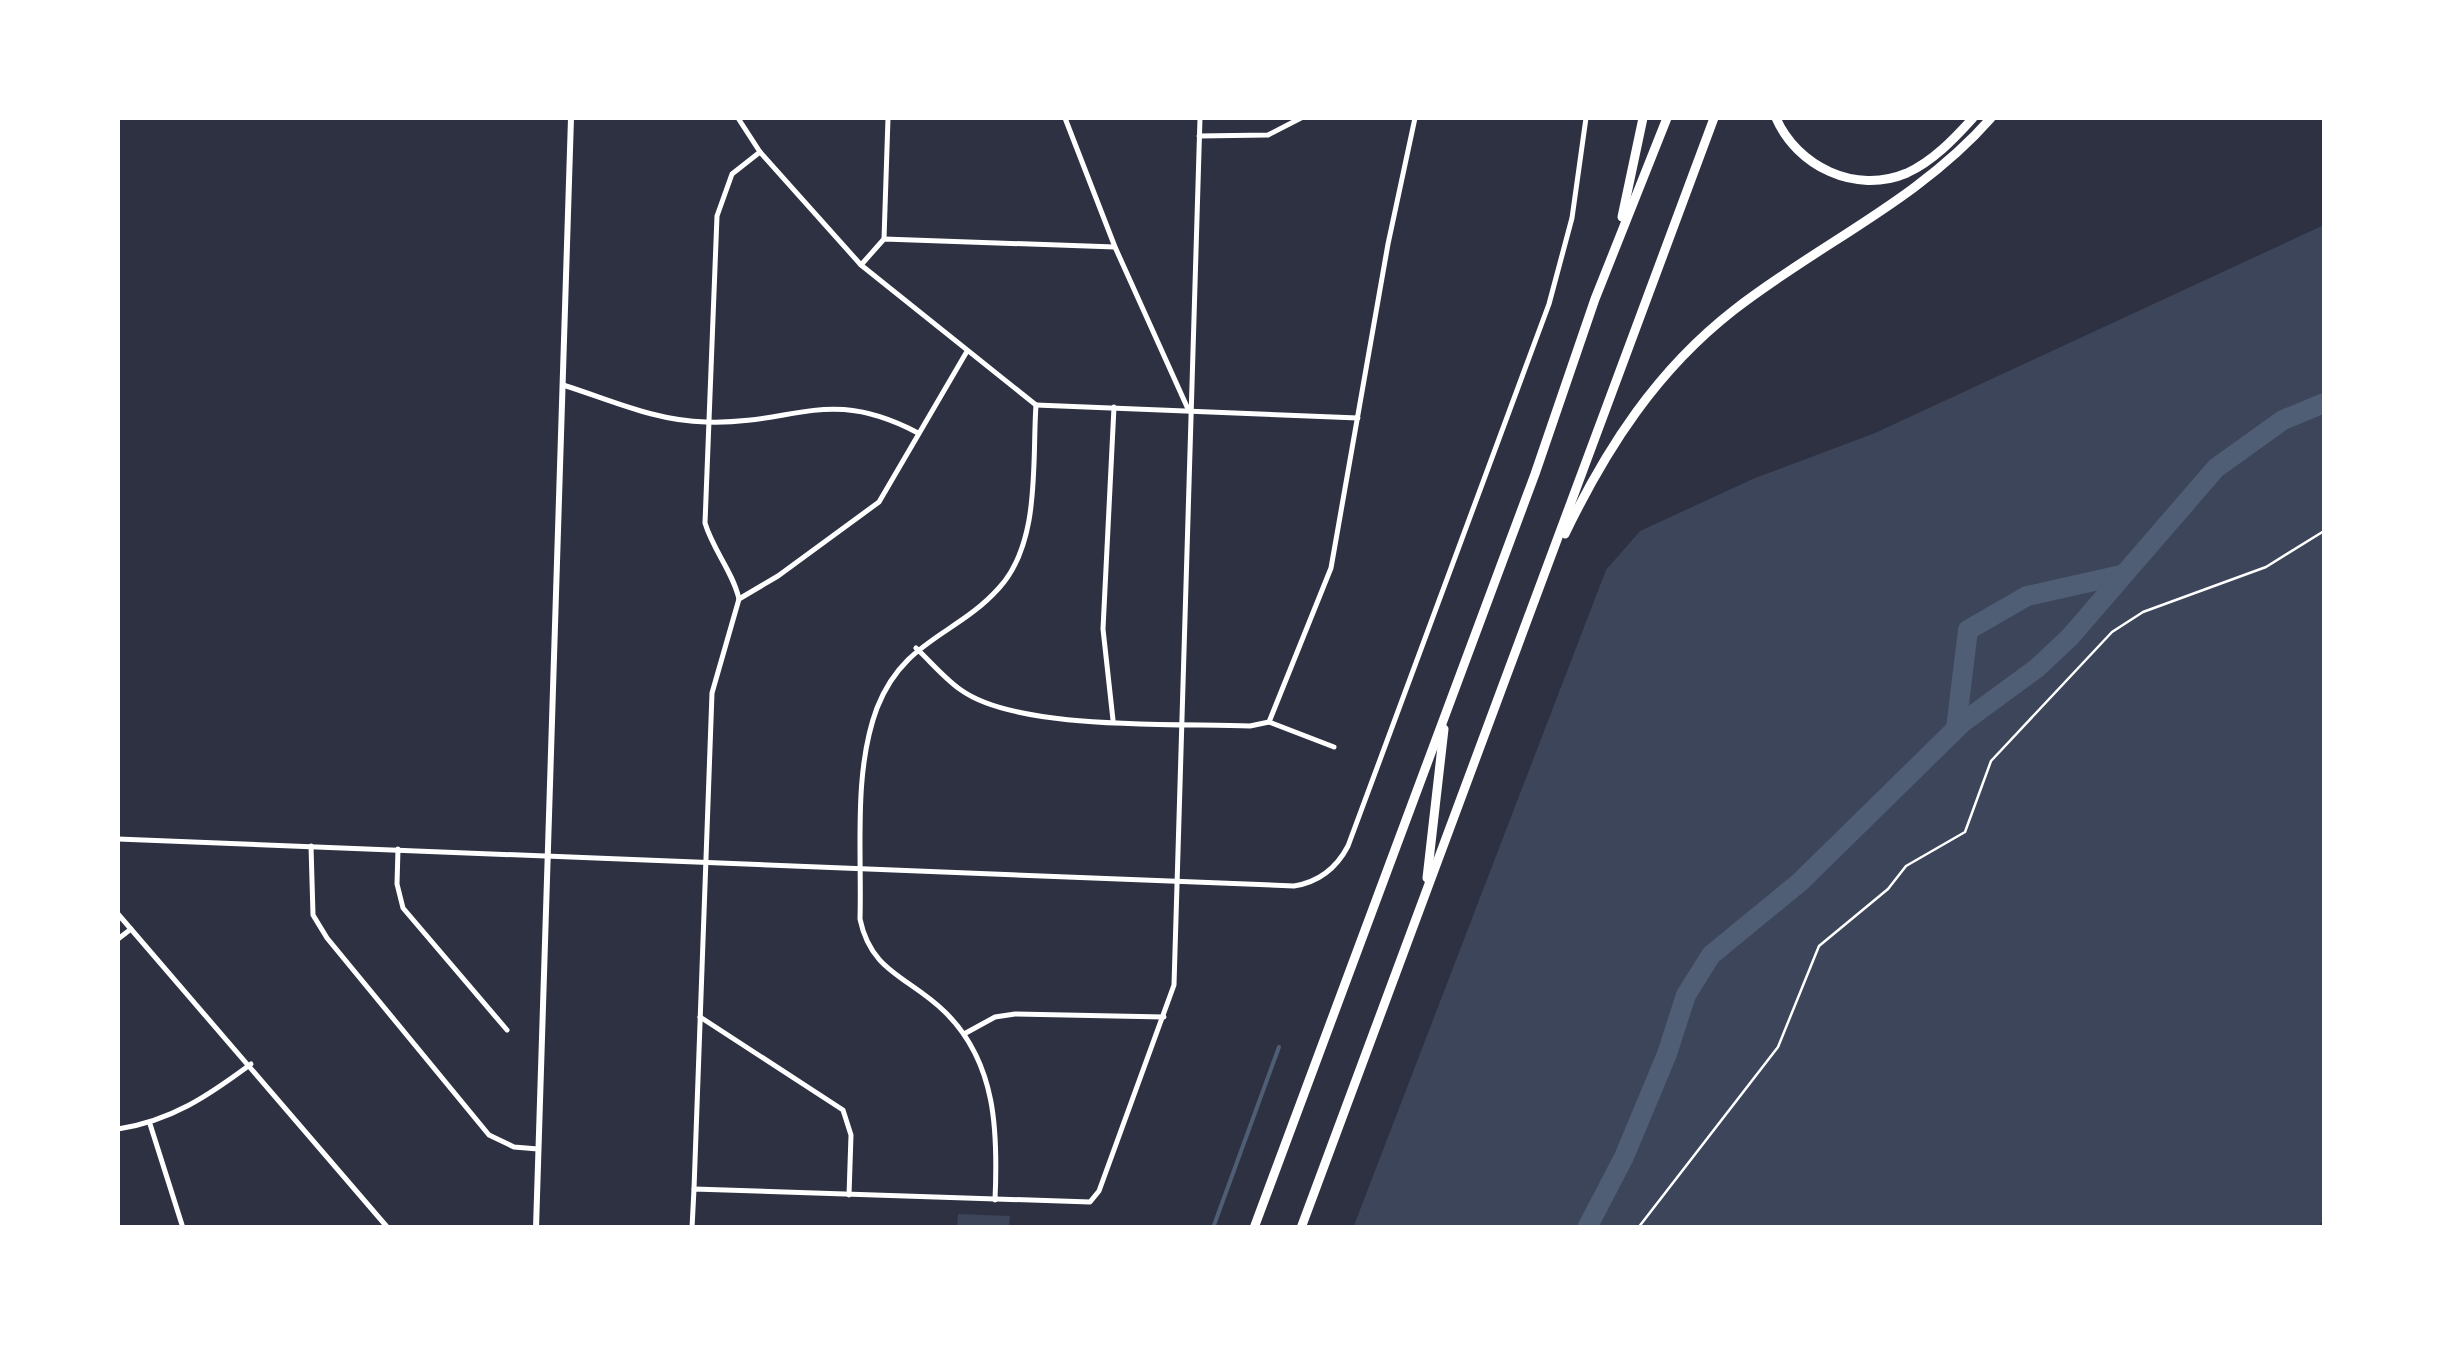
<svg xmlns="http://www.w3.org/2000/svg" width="2442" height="1345" font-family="'Alegreya Sans',sans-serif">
	<rect width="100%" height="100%" fill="#2d3142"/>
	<g fill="#3c4559">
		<path d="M 2324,225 L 2324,1219 L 2318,1227 L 1353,1228 L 1606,570 L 1640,531 L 1755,478 L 1875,433 Z"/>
		<path d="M 958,1214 L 1010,1216 L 1009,1227 L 957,1227 Z"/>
	</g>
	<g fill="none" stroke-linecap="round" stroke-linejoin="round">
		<path stroke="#4f5d75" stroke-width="4" d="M 1213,1228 L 1279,1047"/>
		<g stroke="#4f5d75" stroke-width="20">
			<path d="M 1956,728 L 1968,630 L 2027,596 L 2121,575"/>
			<path d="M 1587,1228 L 1624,1157 L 1667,1054 L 1686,995 L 1711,955 L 1800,882 L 1962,723 L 2037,668 L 2070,637 L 2216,468 L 2283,420 L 2324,403"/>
		</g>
		<path stroke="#fff" stroke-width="2.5" d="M 1638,1228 L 1778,1047 L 1819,946 L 1888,889 L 1906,866 L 1965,832 L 1991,761 L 2112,632 L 2143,612 L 2266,567 L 2324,531"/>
		<g stroke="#fff" stroke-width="5">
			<path d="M 738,118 L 760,152 L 861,265 L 1036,405"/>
			<path d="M 1065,118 L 1115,247 L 1188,409"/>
			<path d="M 1199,136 L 1268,135 L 1301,118"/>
			<path d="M 884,239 L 888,118"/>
			<path d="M 861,265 L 884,239 L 1115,247"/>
			<path d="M 563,385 C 611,400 655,421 706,422 C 795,425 827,385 918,433"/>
			<path d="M 1036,405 L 1358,418"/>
			<path d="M 739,599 L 778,576 L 879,502 L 966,353"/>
			<path d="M 916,648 C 931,662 945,679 961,690 C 1018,731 1177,723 1250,726 L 1269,722 L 1334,747"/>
			<path d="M 1113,720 L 1103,629 L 1114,407"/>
			<path d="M 1269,722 L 1331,568 L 1388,244 L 1415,118"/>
			<path d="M 311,846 L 313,915 L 327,938 L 489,1135 L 514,1147 L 538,1149"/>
			<path d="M 398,849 L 397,884 L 403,908 L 507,1030"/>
			<path d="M 118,914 L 388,1228"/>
			<path d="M 118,939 L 131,929"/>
			<path d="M 700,1017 L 843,1110 L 851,1135 L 849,1195"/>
			<path d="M 964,1034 L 995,1017 L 1015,1014 L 1164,1017"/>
			<path d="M 150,1124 L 183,1228"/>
			<path d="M 118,1129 C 171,1121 208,1096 251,1064"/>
			<path d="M 694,1189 L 712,693 L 739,599 C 733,572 713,550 705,523 L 717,216 L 732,174 L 760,152"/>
			<path d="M 995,1200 C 998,1133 997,1063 945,1012 C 910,977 871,973 860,919 C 862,852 853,772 877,708 C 904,639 956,636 999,588 C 1041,542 1032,462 1036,405"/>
		</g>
		<g stroke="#fff" stroke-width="5">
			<path d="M 118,839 L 1294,886 C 1319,882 1336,869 1348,846 L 1549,304 L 1572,218 L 1586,118"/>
			<path d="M 692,1228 L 694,1189 L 1090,1202 L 1099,1191 L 1174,985 L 1200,118"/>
		</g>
		<path stroke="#fff" stroke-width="6" d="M 536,1228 L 571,118"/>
		<g stroke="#fff" stroke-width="9">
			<path d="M 1776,118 C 1797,166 1855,195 1907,173 C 1933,161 1954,139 1973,118"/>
			<path d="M 1622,217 L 1643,118"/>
			<path d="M 1565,534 C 1607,447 1657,370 1734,310 C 1820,243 1918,201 1991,118"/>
			<path d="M 1427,878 L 1444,729"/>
			<path d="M 1254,1228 L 1535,474 L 1595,299 L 1667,118"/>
			<path d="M 1301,1228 L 1714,118"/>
		</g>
	</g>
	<rect width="2442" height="1345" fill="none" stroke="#ffffff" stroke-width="240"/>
</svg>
